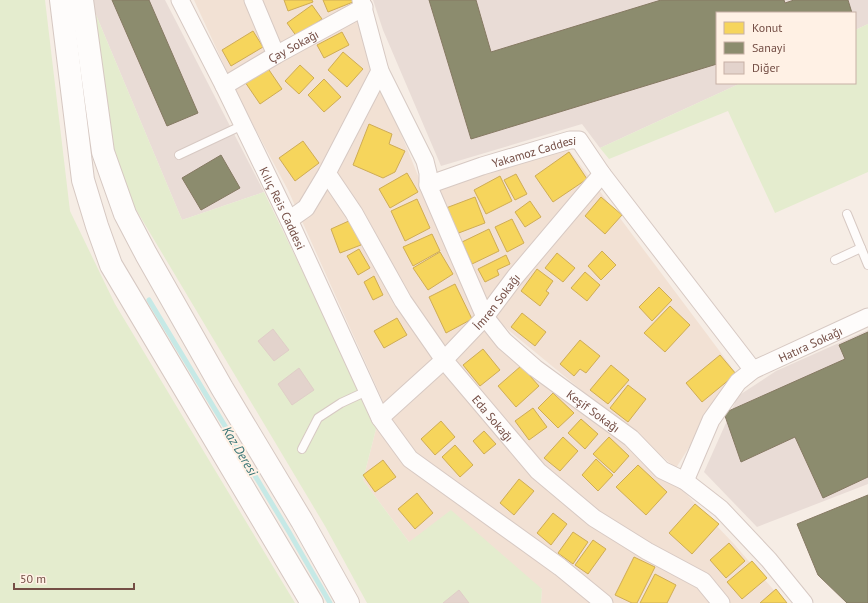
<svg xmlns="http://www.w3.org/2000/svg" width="868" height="603" font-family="'PT Sans',sans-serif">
	<rect width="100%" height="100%" fill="#f6ede5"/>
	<g fill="#f2e1d4">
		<path d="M 194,0 L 354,0 L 371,60 L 480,328 L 670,477 L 734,544 L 785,603 L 541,603 L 542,589 L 409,542 L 363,480 L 377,425 L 390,417 L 288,190 L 243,106 Z"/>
		<path d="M 566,146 L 736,373 L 676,468 L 489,314 L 437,191 Z"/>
	</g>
	<g fill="#e9dcd6">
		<path d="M 92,0 L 165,0 L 264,192 L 182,220 L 94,10 Z"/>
		<path d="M 373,0 L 868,0 L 868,24 L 855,30 L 855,13 L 717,13 L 717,83 L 741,83 L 600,148 L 582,124 L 441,166 L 383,30 Z"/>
		<path d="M 868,330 L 868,484 L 757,527 L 704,472 L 738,396 L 776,371 Z"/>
	</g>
	<g fill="#e4ecce">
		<path d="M 0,0 L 45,0 L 70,211 L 115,304 L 295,603 L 0,603 Z"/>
		<path d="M 94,10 L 182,220 L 264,192 L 377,425 L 363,480 L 409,542 L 451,510 L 542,589 L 541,603 L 367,603 L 325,526 L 116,176 Z"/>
		<path d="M 868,24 L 868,172 L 775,213 L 728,111 L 609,159 L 600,148 L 741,83 L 855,83 L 855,30 Z"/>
	</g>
	<g fill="#f6d55c" stroke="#cfac55">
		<path d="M 284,0 L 312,0 L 313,2 L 288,11 Z"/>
		<path d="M 323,0 L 352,0 L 353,2 L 328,12 Z"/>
		<path d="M 312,5 L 322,19 L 297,37 L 287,23 Z"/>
		<path d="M 253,31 L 263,47 L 231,66 L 222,50 Z"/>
		<path d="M 342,32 L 349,45 L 324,58 L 317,45 Z"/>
		<path d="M 343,52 L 363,69 L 347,87 L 328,70 Z"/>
		<path d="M 300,65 L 314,78 L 299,94 L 285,81 Z"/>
		<path d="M 267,67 L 282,89 L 260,104 L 245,82 Z"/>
		<path d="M 324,79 L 341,97 L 324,112 L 308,95 Z"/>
		<path d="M 369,124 L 392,134 L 389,144 L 405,151 L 395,172 L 383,178 L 353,165 Z"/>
		<path d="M 303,141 L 319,163 L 295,181 L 279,158 Z"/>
		<path d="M 569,152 L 587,179 L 553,202 L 535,176 Z"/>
		<path d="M 407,173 L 418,192 L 390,208 L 379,189 Z"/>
		<path d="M 516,174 L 527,194 L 515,200 L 504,180 Z"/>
		<path d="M 500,176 L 512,201 L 486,214 L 474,190 Z"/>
		<path d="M 475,197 L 485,223 L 456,234 L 446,208 Z"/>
		<path d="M 601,197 L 622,215 L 605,234 L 585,216 Z"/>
		<path d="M 417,199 L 430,228 L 405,241 L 391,211 Z"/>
		<path d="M 530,201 L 541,217 L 525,227 L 515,212 Z"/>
		<path d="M 512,219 L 524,243 L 507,252 L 495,227 Z"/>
		<path d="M 351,220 L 361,245 L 340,253 L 331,229 Z"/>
		<path d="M 489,229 L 499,251 L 472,264 L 462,242 Z"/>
		<path d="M 432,234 L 440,251 L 413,266 L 403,247 Z"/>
		<path d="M 359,249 L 370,268 L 358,275 L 347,256 Z"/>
		<path d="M 602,251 L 616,265 L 601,280 L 588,266 Z"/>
		<path d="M 440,252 L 453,274 L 428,290 L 413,268 Z"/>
		<path d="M 557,253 L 575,268 L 563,282 L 545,268 Z"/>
		<path d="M 506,255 L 510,264 L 497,270 L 499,275 L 485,282 L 478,269 Z"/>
		<path d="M 537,269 L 553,281 L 546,291 L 549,293 L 540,306 L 521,291 Z"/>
		<path d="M 585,272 L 600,285 L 587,301 L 571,288 Z"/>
		<path d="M 374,276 L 383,295 L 373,300 L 364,282 Z"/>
		<path d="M 455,284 L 472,319 L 446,333 L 429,297 Z"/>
		<path d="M 659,287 L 672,300 L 652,321 L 639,307 Z"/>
		<path d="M 670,306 L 690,325 L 665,352 L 644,333 Z"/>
		<path d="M 522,313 L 546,332 L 535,346 L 511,327 Z"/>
		<path d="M 397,318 L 407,335 L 384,348 L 374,331 Z"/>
		<path d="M 580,340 L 600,356 L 586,373 L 580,369 L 574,376 L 560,364 Z"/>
		<path d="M 483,349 L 500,370 L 480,386 L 463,365 Z"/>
		<path d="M 720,355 L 736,374 L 702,402 L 686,383 Z"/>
		<path d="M 611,365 L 629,380 L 608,404 L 590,390 Z"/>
		<path d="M 521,366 L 539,386 L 516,407 L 498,386 Z"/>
		<path d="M 628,385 L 646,399 L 628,422 L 610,408 Z"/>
		<path d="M 553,393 L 574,413 L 558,428 L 538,408 Z"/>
		<path d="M 533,408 L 547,427 L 529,440 L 515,421 Z"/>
		<path d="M 581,419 L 598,434 L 585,449 L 568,433 Z"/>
		<path d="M 441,421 L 455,437 L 435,455 L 421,439 Z"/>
		<path d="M 484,431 L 496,444 L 484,454 L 473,441 Z"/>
		<path d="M 563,437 L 578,451 L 560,471 L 544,458 Z"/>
		<path d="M 609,437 L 629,456 L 614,473 L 593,454 Z"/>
		<path d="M 455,445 L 473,465 L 460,477 L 442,457 Z"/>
		<path d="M 596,459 L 613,475 L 598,491 L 582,475 Z"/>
		<path d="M 383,460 L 396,477 L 375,492 L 363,475 Z"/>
		<path d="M 638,465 L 667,492 L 646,515 L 616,487 Z"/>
		<path d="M 519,479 L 534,491 L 514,515 L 500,503 Z"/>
		<path d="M 417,493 L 433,513 L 415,529 L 398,509 Z"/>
		<path d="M 695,504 L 719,524 L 692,554 L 669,533 Z"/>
		<path d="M 553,513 L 567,524 L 551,545 L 537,533 Z"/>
		<path d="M 573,532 L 588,542 L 573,564 L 558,553 Z"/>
		<path d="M 593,540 L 606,549 L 588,574 L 575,565 Z"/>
		<path d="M 729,543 L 745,561 L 726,578 L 710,560 Z"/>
		<path d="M 634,557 L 655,567 L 637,603 L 632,603 L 615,595 Z"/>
		<path d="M 752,561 L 767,578 L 742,599 L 727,582 Z"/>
		<path d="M 655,574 L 676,585 L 667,603 L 640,603 Z"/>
		<path d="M 776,589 L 787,603 L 760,603 Z"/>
	</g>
	<g fill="#8c8c6e" stroke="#857962">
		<path d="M 112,0 L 149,0 L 198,113 L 167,126 Z"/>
		<path d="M 429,0 L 476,0 L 491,52 L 661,0 L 784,0 L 785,3 L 794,0 L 848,0 L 852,13 L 717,13 L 717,64 L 471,139 Z"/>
		<path d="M 221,155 L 240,188 L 201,210 L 182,178 Z"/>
		<path d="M 868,332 L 868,477 L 823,498 L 795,437 L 741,462 L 724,413 L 845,359 L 839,345 Z"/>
		<path d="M 868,495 L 868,603 L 847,603 L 818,575 L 797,524 Z"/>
	</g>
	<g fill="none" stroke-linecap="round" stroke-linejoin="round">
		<path stroke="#c6e9e6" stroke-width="5" d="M 149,300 L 289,532 L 330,603"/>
	</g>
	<g fill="#e3d3cc" stroke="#dfcec7">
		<path d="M 273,329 L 289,350 L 274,361 L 258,341 Z"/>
		<path d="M 299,368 L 314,390 L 292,405 L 278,384 Z"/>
		<path d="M 459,590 L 469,603 L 443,603 Z"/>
	</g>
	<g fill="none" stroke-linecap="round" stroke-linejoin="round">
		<defs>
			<g id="lane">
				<path d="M 179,155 L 243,125"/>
				<path d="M 847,214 L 868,265"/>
				<path d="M 835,260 L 861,248"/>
				<path d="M 302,449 L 318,418 L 341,403 L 367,391"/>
			</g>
			<g id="street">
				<path id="s1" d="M 180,0 L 224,86 L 289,220 L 380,418 L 410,459 L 560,567 L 604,603"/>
				<path d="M 253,0 L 276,55"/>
				<path id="s2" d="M 361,0 L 380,71 L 425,161 L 428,173 L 428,185 L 482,166 L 570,140 L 579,140 L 602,174 L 753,370"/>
				<path id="s3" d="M 224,86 L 276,55 L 364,7"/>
				<path id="s4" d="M 327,173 L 354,213 L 403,301 L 444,360 L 538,471 L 594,518 L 647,551 L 703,581 L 721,603"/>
				<path id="s5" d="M 428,185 L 485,317 L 504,341 L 535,368 L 631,438 L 662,470 L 685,481 L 721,509 L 769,560 L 804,603"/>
				<path d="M 289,220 L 306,208 L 327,173 L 380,71"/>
				<path id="s6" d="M 380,418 L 444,360 L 485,317 L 515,277 L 602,174"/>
				<path id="s7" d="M 685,481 L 711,420 L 738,382 L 753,370 L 868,317"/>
			</g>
			<g id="secondary">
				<path d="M 61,0 L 83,180 L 97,226 L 111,265 L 312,603"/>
				<path d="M 82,0 L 103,152 L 125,214 L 146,254 L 222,388 L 302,521 L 348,603"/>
			</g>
		</defs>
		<use href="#lane" stroke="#d7c9c3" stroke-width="10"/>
		<use href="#street" stroke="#d7c9c3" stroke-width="19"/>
		<use href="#secondary" stroke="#d6c8c2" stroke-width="24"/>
		<use href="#lane" stroke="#fefcfb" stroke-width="8"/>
		<use href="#street" stroke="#fefcfb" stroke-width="17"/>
		<use href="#secondary" stroke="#fefcfb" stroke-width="22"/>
	</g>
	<g text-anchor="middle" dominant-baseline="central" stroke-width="4" stroke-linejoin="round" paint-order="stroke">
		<g font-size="12" fill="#744e45" stroke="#fff1e5">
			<text stroke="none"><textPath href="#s3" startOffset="80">Çay Sokağı</textPath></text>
			<text stroke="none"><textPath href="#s2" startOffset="310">Yakamoz Caddesi</textPath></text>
			<text stroke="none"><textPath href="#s1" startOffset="232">Kılıç Reis Caddesi</textPath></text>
			<text stroke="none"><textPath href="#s6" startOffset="165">İmren Sokağı</textPath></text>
			<text stroke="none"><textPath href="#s7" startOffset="195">Hatıra Sokağı</textPath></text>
			<text stroke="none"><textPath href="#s5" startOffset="288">Keşif Sokağı</textPath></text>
			<text stroke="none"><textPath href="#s4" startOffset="297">Eda Sokağı</textPath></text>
		</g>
		<g font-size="13" font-style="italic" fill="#357374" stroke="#fff1e5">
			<text transform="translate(240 451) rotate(59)">Kaz Deresi</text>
		</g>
	</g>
	<rect x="716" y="12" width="140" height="72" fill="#fff1e5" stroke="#c7b0a5"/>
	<rect x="724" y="22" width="20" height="12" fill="#f6d55c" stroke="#c7b0a5"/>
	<text x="752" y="32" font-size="12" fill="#744e45">Konut</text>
	<rect x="724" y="42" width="20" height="12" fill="#8c8c6e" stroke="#c7b0a5"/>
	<text x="752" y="52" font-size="12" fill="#744e45">Sanayi</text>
	<rect x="724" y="62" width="20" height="12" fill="#e3d3cc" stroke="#c7b0a5"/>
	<text x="752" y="72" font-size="12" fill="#744e45">Diğer</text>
	<path d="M14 583v6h120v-6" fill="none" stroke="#744e45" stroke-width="2"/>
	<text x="20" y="583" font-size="12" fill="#744e45" stroke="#fff1e5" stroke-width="3" paint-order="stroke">50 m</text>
</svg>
